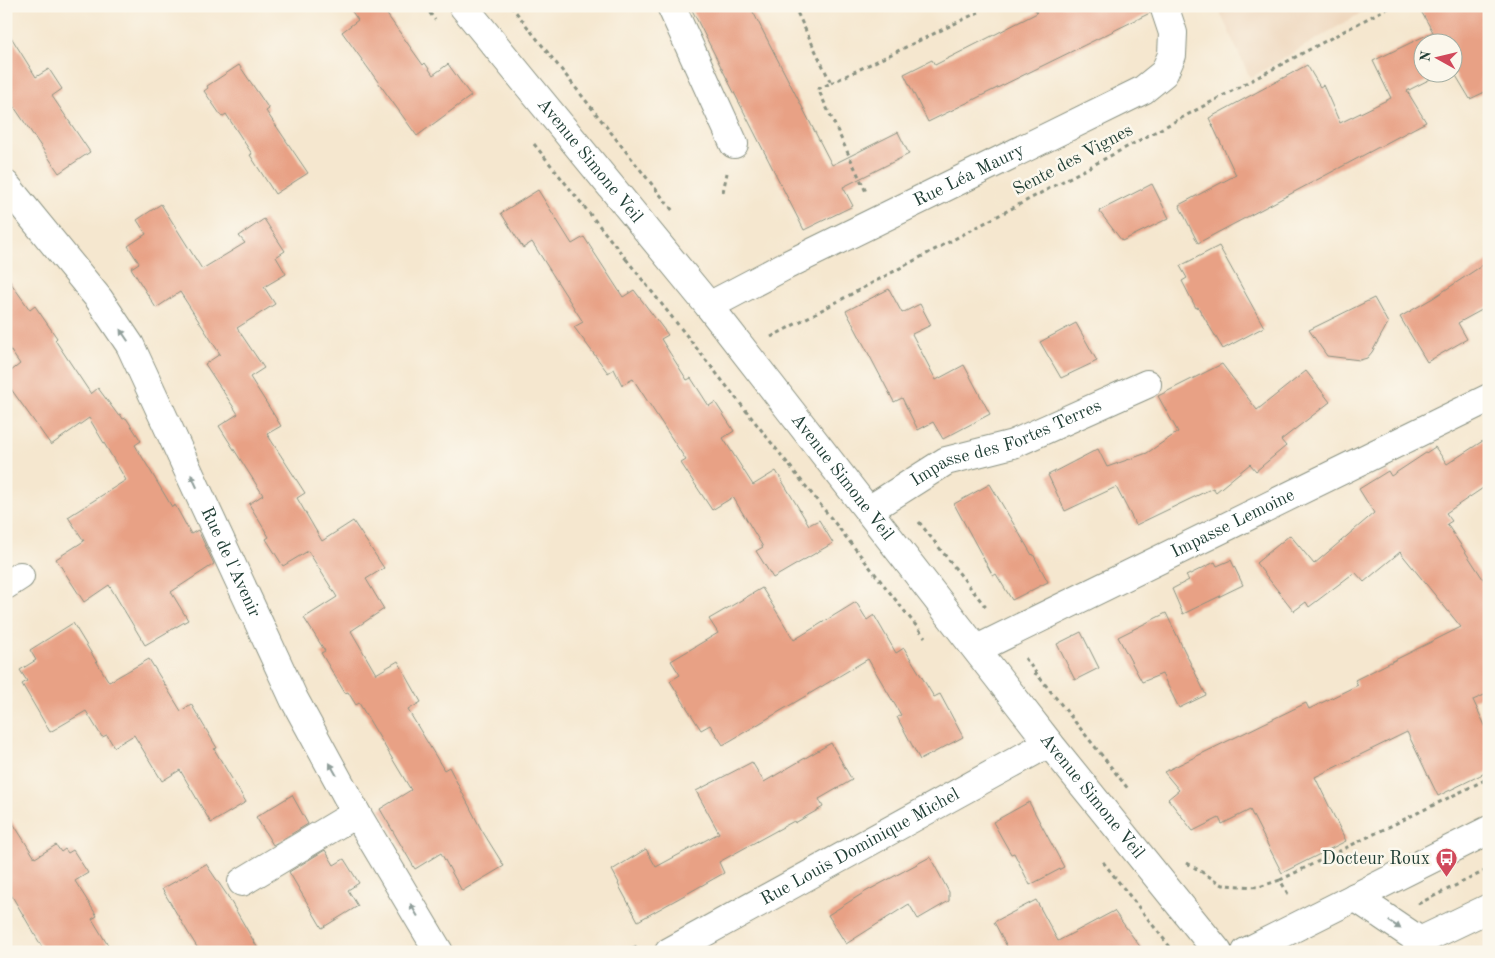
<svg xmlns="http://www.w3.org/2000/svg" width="1495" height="958" font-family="'Old Standard TT',serif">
	<rect width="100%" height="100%" fill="#fbf7ec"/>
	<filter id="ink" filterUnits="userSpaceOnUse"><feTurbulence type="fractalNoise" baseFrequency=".02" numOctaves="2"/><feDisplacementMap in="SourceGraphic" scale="10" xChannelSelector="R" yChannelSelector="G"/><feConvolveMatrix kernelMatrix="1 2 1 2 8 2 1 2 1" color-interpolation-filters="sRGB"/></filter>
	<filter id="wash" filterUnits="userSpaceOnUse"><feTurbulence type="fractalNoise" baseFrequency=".0096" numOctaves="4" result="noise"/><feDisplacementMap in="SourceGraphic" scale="20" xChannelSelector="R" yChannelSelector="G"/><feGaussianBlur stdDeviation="1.12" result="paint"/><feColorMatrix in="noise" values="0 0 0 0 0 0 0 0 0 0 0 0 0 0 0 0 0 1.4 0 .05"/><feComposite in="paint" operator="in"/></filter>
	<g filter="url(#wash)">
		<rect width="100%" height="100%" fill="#f5e7cf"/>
		<path fill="#eed6bb" d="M 1217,6 L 1373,6 L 1250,78 Z"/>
		<g id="blocks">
			<g fill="#e8a185">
				<path d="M 348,6 L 381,6 L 423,65 L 425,63 L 433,75 L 448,64 L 471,96 L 417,136 L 342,32 L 358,20 Z"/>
				<path d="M 690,6 L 750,6 L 832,165 L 898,132 L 909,154 L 843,187 L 853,206 L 804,230 Z"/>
				<path d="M 1034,6 L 1149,6 L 1150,13 L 928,122 L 904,74 L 932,60 L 935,65 L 1037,13 Z"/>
				<path d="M 1418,6 L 1489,6 L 1489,90 L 1470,99 L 1452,69 L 1452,42 L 1422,42 L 1422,72 L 1444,72 L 1407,91 L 1426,122 L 1198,243 L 1179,205 L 1236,175 L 1209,118 L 1307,65 L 1320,87 L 1323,85 L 1340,123 L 1391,98 L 1373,61 L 1433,32 Z"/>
				<path d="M 6,29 L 36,77 L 49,69 L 62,89 L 52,96 L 90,152 L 59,173 L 6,95 Z"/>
				<path d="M 239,65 L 269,109 L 266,111 L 308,173 L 275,194 L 250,155 L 252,154 L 226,114 L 222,117 L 204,91 L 208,88 L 207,86 Z"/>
				<path d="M 1152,184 L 1169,218 L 1122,241 L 1099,211 Z"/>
				<path d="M 538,190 L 572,244 L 584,237 L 623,297 L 634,290 L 668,335 L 661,339 L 687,380 L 691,378 L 709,406 L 715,402 L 734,431 L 723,438 L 753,485 L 776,471 L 809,525 L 819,520 L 833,543 L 773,578 L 756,551 L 763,547 L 733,497 L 712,510 L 681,463 L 686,460 L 633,379 L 622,385 L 614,369 L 608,373 L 574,327 L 583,322 L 532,242 L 523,248 L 501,213 Z"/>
				<path d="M 161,204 L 202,269 L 245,243 L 239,236 L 264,219 L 285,251 L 276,257 L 286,274 L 264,287 L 275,304 L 237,328 L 264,368 L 250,377 L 281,426 L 267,434 L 305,493 L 297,498 L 322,541 L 353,521 L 384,568 L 366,579 L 384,609 L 351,631 L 376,674 L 398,661 L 421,702 L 408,710 L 444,770 L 449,767 L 481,829 L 504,866 L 462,891 L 441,853 L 415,869 L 380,809 L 411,790 L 359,703 L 356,705 L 348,692 L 345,693 L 321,653 L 325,651 L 304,618 L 337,597 L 308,551 L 283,566 L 266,539 L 269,537 L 249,504 L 263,495 L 219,426 L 238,414 L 205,364 L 220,354 L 180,292 L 156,308 L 131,268 L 139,263 L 128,246 L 146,234 L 137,220 Z"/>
				<path d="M 1219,246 L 1264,327 L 1223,349 L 1198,307 L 1196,308 L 1182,281 L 1187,278 L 1180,266 Z"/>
				<path d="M 1489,261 L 1489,306 L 1458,323 L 1467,339 L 1427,362 L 1400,317 L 1433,298 Z"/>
				<path d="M 6,276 L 30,310 L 35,306 L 57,338 L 55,340 L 91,394 L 98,388 L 118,415 L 120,414 L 123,419 L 126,418 L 141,441 L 135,445 L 172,507 L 175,505 L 191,534 L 198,530 L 214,564 L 171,592 L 188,620 L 145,645 L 109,585 L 84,602 L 56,559 L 84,541 L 68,517 L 126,480 L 89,418 L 51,445 L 6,382 L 6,375 L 20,364 L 6,344 Z"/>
				<path d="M 889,289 L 902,313 L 920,304 L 931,325 L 912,334 L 936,380 L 964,365 L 990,414 L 943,439 L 933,422 L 918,430 L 902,398 L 894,402 L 846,311 Z"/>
				<path d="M 1374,298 L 1388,323 L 1372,352 L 1367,358 L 1360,360 L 1327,356 L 1309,330 Z"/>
				<path d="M 1076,323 L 1097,361 L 1061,378 L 1040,342 Z"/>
				<path d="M 1222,364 L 1257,410 L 1306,371 L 1330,402 L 1281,440 L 1286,446 L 1256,471 L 1250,464 L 1216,492 L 1213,488 L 1136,525 L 1116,487 L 1065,511 L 1048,475 L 1098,449 L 1107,467 L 1147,453 L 1178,432 L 1158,396 Z"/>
				<path d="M 1489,437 L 1489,484 L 1446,513 L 1452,521 L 1447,524 L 1489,588 L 1489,693 L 1473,700 L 1489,734 L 1489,771 L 1438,796 L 1407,732 L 1315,777 L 1346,841 L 1282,873 L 1250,810 L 1222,824 L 1219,818 L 1193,831 L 1168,799 L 1179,790 L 1164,772 L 1306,703 L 1309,709 L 1358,685 L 1355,680 L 1461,627 L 1400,552 L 1364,582 L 1355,572 L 1309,607 L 1306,602 L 1294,611 L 1256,563 L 1290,535 L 1314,564 L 1374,513 L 1359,489 L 1388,471 L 1391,476 L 1435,447 L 1447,464 Z"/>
				<path d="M 990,484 L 1032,555 L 1033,554 L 1048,582 L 1012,600 L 996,574 L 993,576 L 954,504 Z"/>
				<path d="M 1231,560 L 1243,585 L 1183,614 L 1172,589 L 1189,580 L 1186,576 L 1215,562 L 1217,566 Z"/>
				<path d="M 762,588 L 794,640 L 856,602 L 867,620 L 874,615 L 896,653 L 904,648 L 934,697 L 940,694 L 963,737 L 920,760 L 897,717 L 901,715 L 868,659 L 723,745 L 710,725 L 701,730 L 670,681 L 680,675 L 671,661 L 718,633 L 709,619 Z"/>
				<path d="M 1166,613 L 1206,695 L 1179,708 L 1162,674 L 1142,682 L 1118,637 Z"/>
				<path d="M 73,623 L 109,682 L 149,659 L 181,711 L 191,704 L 217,748 L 214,749 L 246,802 L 211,823 L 180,770 L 162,781 L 134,735 L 114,747 L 107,735 L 102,737 L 86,711 L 50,732 L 22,684 L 27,681 L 20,670 L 36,660 L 30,650 Z"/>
				<path d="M 1081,632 L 1099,668 L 1075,680 L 1057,644 Z"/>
				<path d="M 831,743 L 852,780 L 819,799 L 823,807 L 795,823 L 794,821 L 719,862 L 724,873 L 638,921 L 618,884 L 619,883 L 612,870 L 646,849 L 656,867 L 719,833 L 696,791 L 752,762 L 764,782 Z"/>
				<path d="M 292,795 L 308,824 L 273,845 L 256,817 Z"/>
				<path d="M 1029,802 L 1064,867 L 1030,885 L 1014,853 L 1011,854 L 993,822 Z"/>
				<path d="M 6,812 L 35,858 L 56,845 L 61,852 L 65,849 L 68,853 L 73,850 L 88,873 L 75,881 L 97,916 L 92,919 L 112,952 L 45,952 L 6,886 Z"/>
				<path d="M 325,850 L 334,865 L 344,859 L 359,883 L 348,890 L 358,906 L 322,928 L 289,872 Z"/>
				<path d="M 930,857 L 949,892 L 949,901 L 918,919 L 909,904 L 846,944 L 828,915 L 865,892 Z"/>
				<path d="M 206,864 L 227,895 L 260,952 L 200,952 L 189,934 L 162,889 Z"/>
				<path d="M 1036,900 L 1058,941 L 1114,911 L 1144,952 L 1010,952 L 994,922 Z"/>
			</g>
		</g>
	</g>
	<g filter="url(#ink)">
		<use href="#blocks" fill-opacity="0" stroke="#8a9282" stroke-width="1"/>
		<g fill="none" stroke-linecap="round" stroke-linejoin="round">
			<defs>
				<g id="minor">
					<path id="s1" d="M 463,6 L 709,306 L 1049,743 L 1218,952"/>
					<path d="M 671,6 L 734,144"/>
					<path id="s2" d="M 6,185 L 99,299 L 130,345 L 294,699 L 355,811 L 439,952"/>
					<path id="s3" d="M 709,306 L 783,267 L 1143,90 L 1164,73 L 1172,55 L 1173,33 L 1164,6"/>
					<path id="s4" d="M 869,510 L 946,461 L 1013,444 L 1147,384"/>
					<path d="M 6,585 L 20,576"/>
					<path id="s5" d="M 977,649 L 1489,398"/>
					<path d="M 242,882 L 345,820 L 355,811"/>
					<path d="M 1355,897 L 1420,941 L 1489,908"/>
					<path id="s6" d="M 669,952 L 1049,743"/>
					<path d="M 1246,952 L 1489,830"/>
				</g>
			</defs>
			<use href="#minor" stroke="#8a9282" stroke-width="30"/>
			<g stroke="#8a9282" stroke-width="3" stroke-dasharray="4 4" stroke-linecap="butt">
				<path d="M 425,6 L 435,20"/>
				<path d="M 511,6 L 673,211"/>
				<path d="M 794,6 L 831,83 L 818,89 L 867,194"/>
				<path d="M 831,83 L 981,11 L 978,6"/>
				<path d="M 534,144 L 626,259 L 629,256"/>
				<path d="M 723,192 L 727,173"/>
				<path d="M 626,259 L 925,637"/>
				<path d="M 771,337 L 1391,6"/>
				<path d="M 919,522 L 988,610"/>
				<path d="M 1025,658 L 1036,673"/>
				<path d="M 1035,675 L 1036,673 L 1100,753"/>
				<path d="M 1100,753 L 1129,790"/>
				<path d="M 1103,862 L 1174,952"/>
				<path d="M 1187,863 L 1223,885 L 1259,887 L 1280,880"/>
				<path d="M 1288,894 L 1280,880 L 1489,778"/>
				<path d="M 1418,904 L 1489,869"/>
				<path d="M 6,944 L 11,952"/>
				<path d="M 626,952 L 639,945"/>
				<path d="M 1322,952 L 1329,946"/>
			</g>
			<use href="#minor" stroke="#fff" stroke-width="28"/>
		</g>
		<defs><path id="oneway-solid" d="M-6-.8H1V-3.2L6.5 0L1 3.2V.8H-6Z" transform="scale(1.25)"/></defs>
		<g fill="#8f9e9a">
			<use href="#oneway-solid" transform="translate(124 335) rotate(-124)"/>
			<use href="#oneway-solid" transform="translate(194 481) rotate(-115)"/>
			<use href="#oneway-solid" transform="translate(333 769) rotate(-119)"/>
			<use href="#oneway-solid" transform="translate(414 910) rotate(-121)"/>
			<use href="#oneway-solid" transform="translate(1395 925) rotate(34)"/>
		</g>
	</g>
	<defs>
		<symbol id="bus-pin" viewBox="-11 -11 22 30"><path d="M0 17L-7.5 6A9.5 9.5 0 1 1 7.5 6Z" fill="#d1495b" stroke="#fbf7ec"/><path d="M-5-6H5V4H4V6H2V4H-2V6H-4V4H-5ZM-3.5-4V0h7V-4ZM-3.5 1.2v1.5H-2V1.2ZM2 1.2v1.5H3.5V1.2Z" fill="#fff"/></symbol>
	</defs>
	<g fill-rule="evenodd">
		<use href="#bus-pin" x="1434" y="846" width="25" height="34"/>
	</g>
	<g text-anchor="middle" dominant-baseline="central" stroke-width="5" stroke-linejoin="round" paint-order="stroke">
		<g font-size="18" fill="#1f3d34" stroke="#fbf7ec">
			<text transform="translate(1073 160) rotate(-28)">Sente des Vignes</text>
			<text stroke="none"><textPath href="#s1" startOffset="200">Avenue Simone Veil</textPath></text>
			<text stroke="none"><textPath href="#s3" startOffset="291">Rue Léa Maury</textPath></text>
			<text stroke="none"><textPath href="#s4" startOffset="154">Impasse des Fortes Terres</textPath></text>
			<text stroke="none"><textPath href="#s1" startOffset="605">Avenue Simone Veil</textPath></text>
			<text stroke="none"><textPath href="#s5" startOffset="285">Impasse Lemoine</textPath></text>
			<text stroke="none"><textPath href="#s2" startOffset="442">Rue de l'Avenir</textPath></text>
			<text stroke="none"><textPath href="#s1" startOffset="1010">Avenue Simone Veil</textPath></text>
			<text stroke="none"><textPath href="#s6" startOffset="218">Rue Louis Dominique Michel</textPath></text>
		</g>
		<g font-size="18" fill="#1f3d34" stroke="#fbf7ec" text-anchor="end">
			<text x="1430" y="859">Docteur Roux</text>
		</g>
	</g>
	<rect width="1495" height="958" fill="none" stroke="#fbf7ec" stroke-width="25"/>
	<g transform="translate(1438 58) rotate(278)"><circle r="24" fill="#fbf7ec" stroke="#a3ada2"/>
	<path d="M0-4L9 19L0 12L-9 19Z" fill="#d1495b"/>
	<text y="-8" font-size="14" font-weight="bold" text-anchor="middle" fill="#1f3d34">N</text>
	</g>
</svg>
